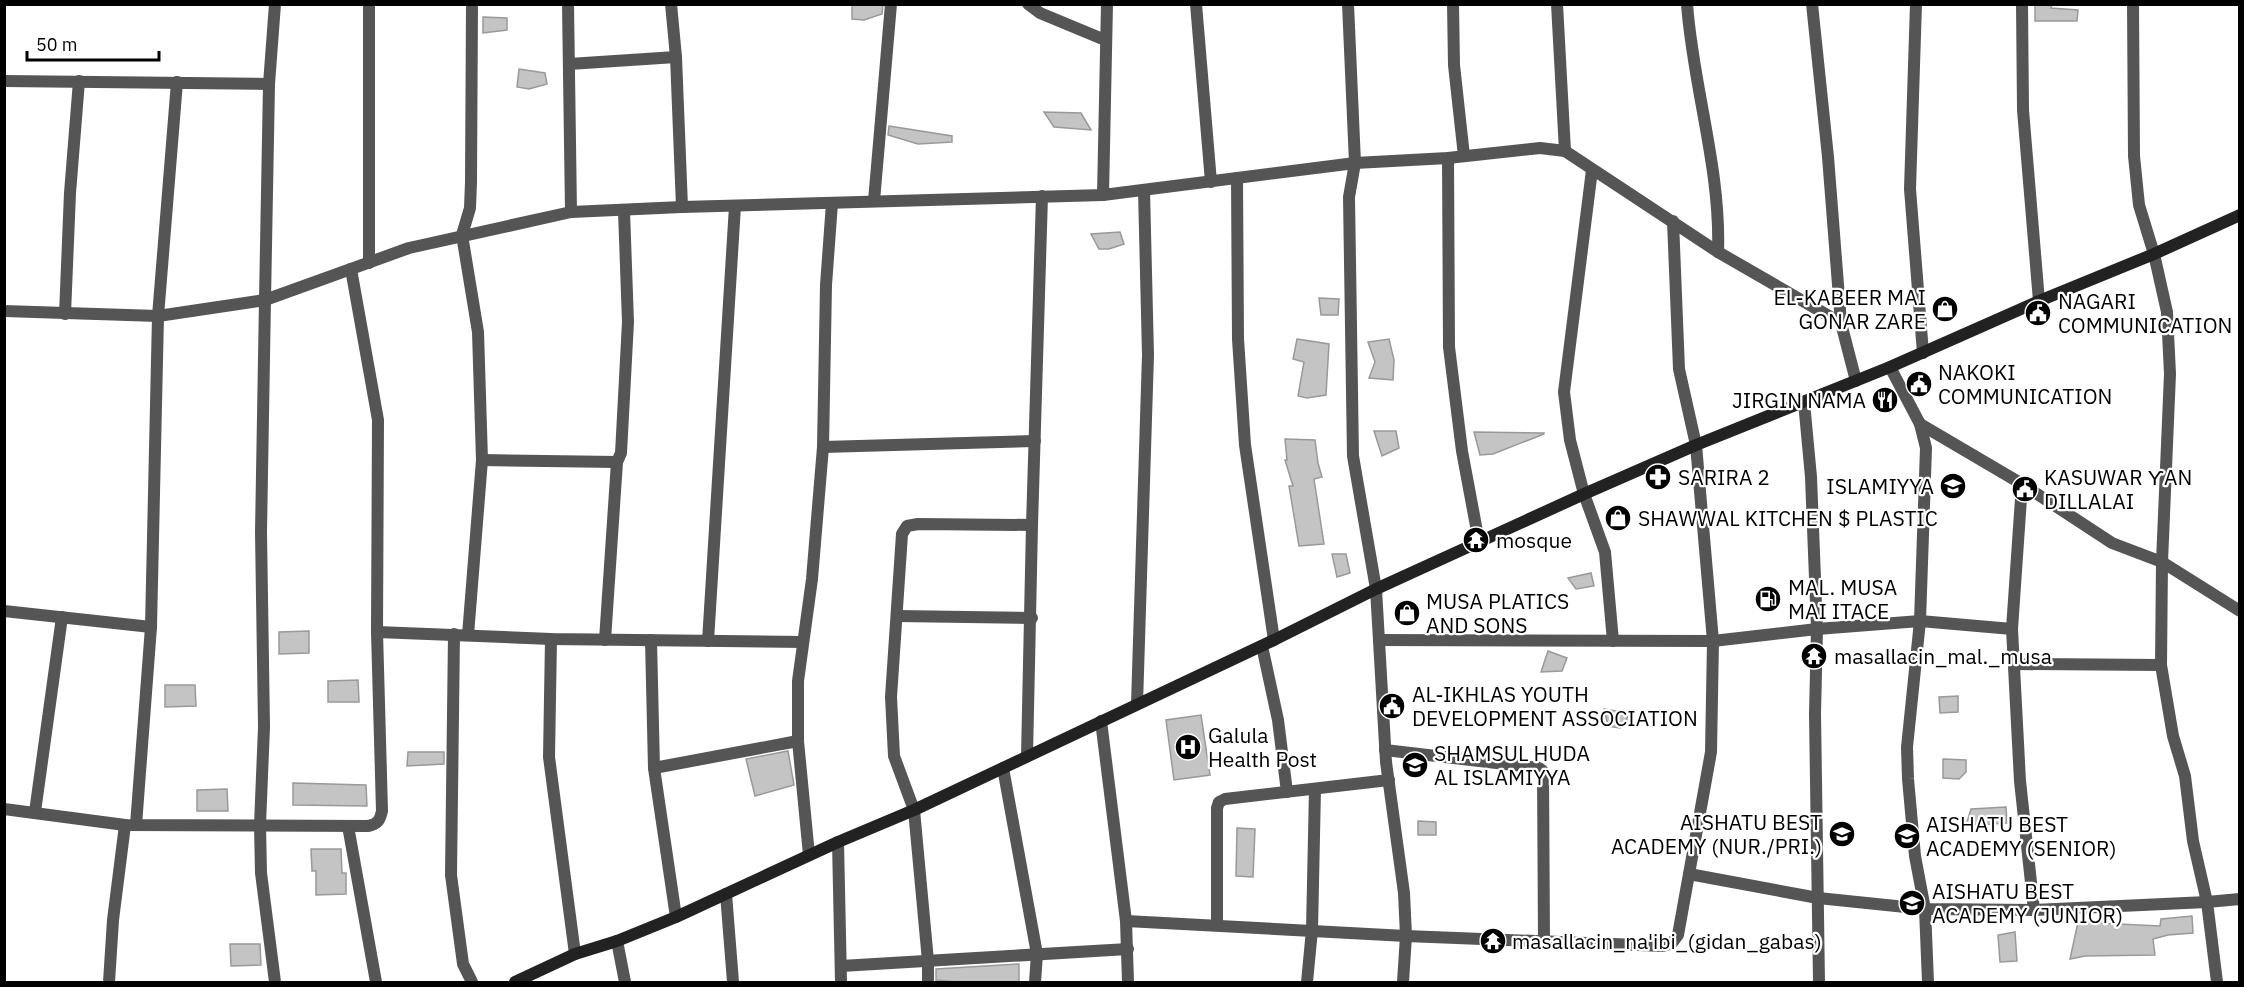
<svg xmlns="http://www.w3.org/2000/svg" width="2244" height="987" font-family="'IBM Plex Sans',sans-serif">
	<rect width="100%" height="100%" fill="#fff"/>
	<g fill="#c4c4c4" stroke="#999" stroke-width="1.5">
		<path d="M 852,4 L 883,4 L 882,14 L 864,20 L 852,19 Z"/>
		<path d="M 2035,4 L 2052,4 L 2051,8 L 2078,10 L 2077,21 L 2035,21 Z"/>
		<path d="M 483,17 L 507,18 L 507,30 L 483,33 Z"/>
		<path d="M 519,69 L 545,73 L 547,84 L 529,89 L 517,87 Z"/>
		<path d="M 1044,112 L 1081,113 L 1091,130 L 1054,127 Z"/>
		<path d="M 889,126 L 952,136 L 952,142 L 918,144 L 888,135 Z"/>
		<path d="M 1120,232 L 1124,244 L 1109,249 L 1099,249 L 1091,234 Z"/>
		<path d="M 1319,298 L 1339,299 L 1338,315 L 1321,315 Z"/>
		<path d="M 1297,339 L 1329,344 L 1326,395 L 1307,398 L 1298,396 L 1304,362 L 1293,359 Z"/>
		<path d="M 1389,339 L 1394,360 L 1393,380 L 1369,378 L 1375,362 L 1368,342 Z"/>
		<path d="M 1374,431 L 1396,431 L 1399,448 L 1382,456 Z"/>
		<path d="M 1474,432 L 1544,433 L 1544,434 L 1493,454 L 1480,455 Z"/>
		<path d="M 1285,439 L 1315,440 L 1318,463 L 1322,477 L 1314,479 L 1324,544 L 1299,546 L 1289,486 L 1293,486 L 1285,460 L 1287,460 Z"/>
		<path d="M 1332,554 L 1346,554 L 1350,573 L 1337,577 Z"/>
		<path d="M 1591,573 L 1594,586 L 1576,589 L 1568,578 Z"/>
		<path d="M 309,631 L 309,653 L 279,654 L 279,632 Z"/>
		<path d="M 1548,651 L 1567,658 L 1562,671 L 1541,672 Z"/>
		<path d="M 358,680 L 359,702 L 328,702 L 328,681 Z"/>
		<path d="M 165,685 L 195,685 L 196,706 L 165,707 Z"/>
		<path d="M 1958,696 L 1958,712 L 1940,713 L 1939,697 Z"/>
		<path d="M 1604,709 L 1628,713 L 1626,725 L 1620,728 L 1608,726 Z"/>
		<path d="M 1201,715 L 1210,775 L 1174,780 L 1166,720 Z"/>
		<path d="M 788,751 L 794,785 L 755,796 L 746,759 Z"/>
		<path d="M 408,752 L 444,752 L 444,764 L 407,766 Z"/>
		<path d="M 1943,759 L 1966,760 L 1966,772 L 1959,779 L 1943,778 Z"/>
		<path d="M 293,783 L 366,785 L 367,806 L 293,805 Z"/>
		<path d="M 227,789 L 228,811 L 197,811 L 197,790 Z"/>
		<path d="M 2006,807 L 2007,823 L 1976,825 L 1967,822 L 1971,809 Z"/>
		<path d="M 1418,821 L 1436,822 L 1436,835 L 1418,835 Z"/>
		<path d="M 1237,828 L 1255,829 L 1253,877 L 1236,876 Z"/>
		<path d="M 311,849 L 341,849 L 342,873 L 346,873 L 346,894 L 316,895 L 316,871 L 312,871 Z"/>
		<path d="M 2192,916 L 2193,933 L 2168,935 L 2153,939 L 2155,955 L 2085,956 L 2070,959 L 2078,922 L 2160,926 L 2161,919 Z"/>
		<path d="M 2015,932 L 2017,961 L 2000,962 L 1998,935 Z"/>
		<path d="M 230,944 L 260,944 L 261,965 L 231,966 Z"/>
		<path d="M 1019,964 L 1019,982 L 957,982 L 936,980 L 936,969 Z"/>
	</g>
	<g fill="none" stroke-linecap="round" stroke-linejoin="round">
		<g stroke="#555" stroke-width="12">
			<path d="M 275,4 L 269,84 L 265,300 L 261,532 L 264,727 L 260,825 L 261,873 L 275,982"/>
			<path d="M 369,4 L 369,263"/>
			<path d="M 568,4 L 571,212"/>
			<path d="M 671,4 L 676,57 L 682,207"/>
			<path d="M 1028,4 L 1040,13 L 1105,40"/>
			<path d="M 1196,4 L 1211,182"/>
			<path d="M 1348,4 L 1355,163 L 1349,197 L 1353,456 L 1376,589 L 1386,762 L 1404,893 L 1406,936 L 1403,982"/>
			<path d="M 1453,4 L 1454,65 L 1464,156"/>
			<path d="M 1557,4 L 1565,151"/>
			<path d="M 1687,4 C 1693,87 1721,169 1718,252"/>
			<path d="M 1812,4 L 1828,157 L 1841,323 L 1856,381"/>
			<path d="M 1916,4 L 1910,189 L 1923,353"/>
			<path d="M 2022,4 L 2023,110 L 2039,301"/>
			<path d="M 2133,4 L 2134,156 L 2139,205 L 2154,254 L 2167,312 L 2170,374 L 2162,562 L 2161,665 L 2173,736 L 2185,776 L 2193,841 L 2207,902 L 2217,982"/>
			<path d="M 569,64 L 676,57"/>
			<path d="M 4,81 L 269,84"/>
			<path d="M 1448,158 L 1449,347 L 1462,451 L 1479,542"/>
			<path d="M 1592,170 L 1564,392 L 1570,440 L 1584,494 L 1605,552 L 1613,641"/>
			<path d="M 1237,178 L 1238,339 L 1245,445 L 1274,640"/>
			<path d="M 1103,195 L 1107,4"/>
			<path d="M 874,201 L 891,4"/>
			<path d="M 4,311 L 158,316 L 265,300 L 409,248 L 571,212 L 682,207 L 1103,195 L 1355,163 L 1448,158 L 1540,148 L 1565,151 L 1718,252 L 1841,323"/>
			<path d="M 65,314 L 70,193 L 79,81"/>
			<path d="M 1890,367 L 1920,424 L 1926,448 L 1920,621 L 1907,747 L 1908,779 L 1915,856 L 1925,909 L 1928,982"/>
			<path d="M 1804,402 L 1811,477 L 1817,629 L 1815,714 L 1819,982"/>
			<path d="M 1920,424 L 2022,484 L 2112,543 L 2162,562 L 2240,611"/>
			<path d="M 823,447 L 1035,441"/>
			<path d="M 482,460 L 617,462"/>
			<path d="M 2022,484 L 2012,629 L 2020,781 L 2034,910"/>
			<path d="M 4,611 L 151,627"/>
			<path d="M 897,616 L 1032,618"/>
			<path d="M 377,632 L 551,639 L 803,642"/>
			<path d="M 454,634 L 451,875 L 463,964 L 472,982"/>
			<path d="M 468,635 L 482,460 L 478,332 L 462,235 L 470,208 L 471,182 L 472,4"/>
			<path d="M 551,639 L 549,757 L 575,954"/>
			<path d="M 605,640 L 617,462 L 621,453 L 628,322 L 624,211"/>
			<path d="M 651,640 L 654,768 L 676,917"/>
			<path d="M 1379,640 L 1713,641 L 1817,629 L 1920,621 L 2012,629"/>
			<path d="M 708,641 L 735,206"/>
			<path d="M 1262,646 L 1278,720 L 1287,792"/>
			<path d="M 2015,664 L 2161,665"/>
			<path d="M 1137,704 L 1148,355 L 1144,190"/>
			<path d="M 1101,721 L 1126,921 L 1128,982"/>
			<path d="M 1385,750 L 1539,768 L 1543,771 L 1544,941"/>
			<path d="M 1027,756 L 1032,525 L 1042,196"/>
			<path d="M 654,768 L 798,741"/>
			<path d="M 1003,768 L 1037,954 L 1035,982"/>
			<path d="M 4,809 L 125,825 L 368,826 C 378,824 380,820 382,811 L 377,632 L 378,420 L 351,269"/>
			<path d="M 35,812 L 62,617"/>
			<path d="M 136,825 L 151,627 L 158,316 L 177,82"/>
			<path d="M 348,826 L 376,982"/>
			<path d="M 838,842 L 841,982"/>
			<path d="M 809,855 L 798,741 L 798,681 L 812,579 L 823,447 L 826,285 L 832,203"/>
			<path d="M 1689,874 L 1818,898 L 1925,909 L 2034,910 L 2207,902 L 2240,899"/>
			<path d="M 726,894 L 733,982"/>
			<path d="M 1126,921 L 1406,936 L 1663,946 L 1672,943 L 1678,935 L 1711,752 L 1713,641 L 1696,445 L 1679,369 L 1673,221"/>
			<path d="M 1217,925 L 1217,808 L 1219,802 L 1225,799 L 1389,780"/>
			<path d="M 617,941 L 625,982"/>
			<path d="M 841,966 L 1128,949"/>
			<path d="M 109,982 L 113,920 L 125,825"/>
			<path d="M 928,982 L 928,961 L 914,810 L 894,756 L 891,697 L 902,534 L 907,526 L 918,524 L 1032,525"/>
			<path d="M 1307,982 L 1312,930 L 1315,789"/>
		</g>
		<path stroke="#222" stroke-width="12" d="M 515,982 L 575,954 L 617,941 L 676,917 L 838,842 L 914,810 L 1274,640 L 1376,589 L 1584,494 L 1696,445 L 1890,367 L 2039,301 L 2154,254 L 2240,215"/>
	</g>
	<defs>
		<symbol id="shop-disc" viewBox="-11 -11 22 22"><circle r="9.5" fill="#000" stroke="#fff"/><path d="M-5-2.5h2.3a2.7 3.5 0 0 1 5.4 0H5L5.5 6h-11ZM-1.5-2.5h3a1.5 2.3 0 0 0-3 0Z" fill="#fff"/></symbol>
		<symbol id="civic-disc" viewBox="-11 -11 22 22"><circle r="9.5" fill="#000" stroke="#fff"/><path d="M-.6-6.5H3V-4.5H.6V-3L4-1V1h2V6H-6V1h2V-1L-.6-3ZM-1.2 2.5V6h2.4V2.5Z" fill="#fff"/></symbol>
		<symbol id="restaurant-disc" viewBox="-11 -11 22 22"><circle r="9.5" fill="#000" stroke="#fff"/><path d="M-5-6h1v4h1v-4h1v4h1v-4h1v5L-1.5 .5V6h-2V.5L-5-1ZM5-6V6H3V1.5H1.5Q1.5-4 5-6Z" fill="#fff"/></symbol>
		<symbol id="pharmacy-disc" viewBox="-11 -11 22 22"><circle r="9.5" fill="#000" stroke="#fff"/><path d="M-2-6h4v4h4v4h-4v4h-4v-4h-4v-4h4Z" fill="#fff"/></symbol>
		<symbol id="school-disc" viewBox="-11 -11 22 22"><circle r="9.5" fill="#000" stroke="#fff"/><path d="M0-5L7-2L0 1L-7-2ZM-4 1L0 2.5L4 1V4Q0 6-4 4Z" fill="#fff"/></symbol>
		<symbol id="temple-disc" viewBox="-11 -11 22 22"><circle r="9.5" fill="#000" stroke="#fff"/><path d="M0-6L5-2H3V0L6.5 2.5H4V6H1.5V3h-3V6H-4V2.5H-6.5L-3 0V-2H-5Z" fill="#fff"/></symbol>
		<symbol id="fuel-disc" viewBox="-11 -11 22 22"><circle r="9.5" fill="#000" stroke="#fff"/><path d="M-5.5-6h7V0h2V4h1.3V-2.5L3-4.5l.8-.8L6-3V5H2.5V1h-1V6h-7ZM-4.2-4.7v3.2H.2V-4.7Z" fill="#fff"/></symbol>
		<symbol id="hospital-disc" viewBox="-11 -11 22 22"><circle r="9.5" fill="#000" stroke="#fff"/><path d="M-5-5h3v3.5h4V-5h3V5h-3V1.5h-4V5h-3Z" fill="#fff"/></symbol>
	</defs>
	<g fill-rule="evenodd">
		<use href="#shop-disc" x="1930" y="294" width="30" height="30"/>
		<use href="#civic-disc" x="2023" y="298" width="30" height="30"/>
		<use href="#civic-disc" x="1904" y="369" width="30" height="30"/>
		<use href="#restaurant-disc" x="1870" y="385" width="30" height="30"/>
		<use href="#pharmacy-disc" x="1643" y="462" width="30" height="30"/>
		<use href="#school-disc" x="1938" y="471" width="30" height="30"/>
		<use href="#civic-disc" x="2010" y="474" width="30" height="30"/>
		<use href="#shop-disc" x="1603" y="503" width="30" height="30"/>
		<use href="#temple-disc" x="1461" y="525" width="30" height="30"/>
		<use href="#fuel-disc" x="1753" y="584" width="30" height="30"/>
		<use href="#shop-disc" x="1392" y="598" width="30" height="30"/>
		<use href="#temple-disc" x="1799" y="641" width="30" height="30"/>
		<use href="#civic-disc" x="1377" y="691" width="30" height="30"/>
		<use href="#hospital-disc" x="1173" y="732" width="30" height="30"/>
		<use href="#school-disc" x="1400" y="750" width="30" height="30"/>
		<use href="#school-disc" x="1827" y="819" width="30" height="30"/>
		<use href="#school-disc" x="1892" y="821" width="30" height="30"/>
		<use href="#school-disc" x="1897" y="888" width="30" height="30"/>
		<use href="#temple-disc" x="1478" y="926" width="30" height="30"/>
	</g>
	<g text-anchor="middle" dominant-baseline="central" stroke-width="4.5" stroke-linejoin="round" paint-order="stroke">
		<g font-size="21" fill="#000" stroke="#fff" text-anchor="start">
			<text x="1926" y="297" text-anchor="end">EL-KABEER MAI<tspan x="1926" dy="24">GONAR ZARE</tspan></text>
			<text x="2058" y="301">NAGARI<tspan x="2058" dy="24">COMMUNICATION</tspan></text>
			<text x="1938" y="372">NAKOKI<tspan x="1938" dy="24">COMMUNICATION</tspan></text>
			<text x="1866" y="400" text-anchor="end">JIRGIN NAMA</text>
			<text x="1678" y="477">SARIRA 2</text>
			<text x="2044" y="477">KASUWAR ƳAN<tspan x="2044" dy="24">DILLALAI</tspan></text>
			<text x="1934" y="486" text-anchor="end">ISLAMIYYA</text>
			<text x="1638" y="518">SHAWWAL KITCHEN $ PLASTIC</text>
			<text x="1496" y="540">mosque</text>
			<text x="1788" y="587">MAL. MUSA<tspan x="1788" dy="24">MAI ITACE</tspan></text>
			<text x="1426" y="601">MUSA PLATICS<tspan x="1426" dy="24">AND SONS</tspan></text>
			<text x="1834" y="656">masallacin_mal._musa</text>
			<text x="1412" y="694">AL-IKHLAS YOUTH<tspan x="1412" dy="24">DEVELOPMENT ASSOCIATION</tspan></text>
			<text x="1208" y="735">Galula<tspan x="1208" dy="24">Health Post</tspan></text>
			<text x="1434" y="753">SHAMSUL HUDA<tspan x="1434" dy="24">AL ISLAMIYYA</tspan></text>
			<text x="1822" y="822" text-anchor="end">AISHATU BEST<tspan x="1822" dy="24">ACADEMY (NUR./PRI.)</tspan></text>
			<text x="1926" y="824">AISHATU BEST<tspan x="1926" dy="24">ACADEMY (SENIOR)</tspan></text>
			<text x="1932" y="891">AISHATU BEST<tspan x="1932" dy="24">ACADEMY (JUNIOR)</tspan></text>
			<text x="1512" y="941">masallacin_na'ibi_(gidan_gabas)</text>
		</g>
	</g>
	<rect width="2244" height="987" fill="none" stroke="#000000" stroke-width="12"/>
	<path d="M27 51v9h132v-9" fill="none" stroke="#000000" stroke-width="3"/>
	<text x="36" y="51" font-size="18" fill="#000000" stroke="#ffffff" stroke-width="4.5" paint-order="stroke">50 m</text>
</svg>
